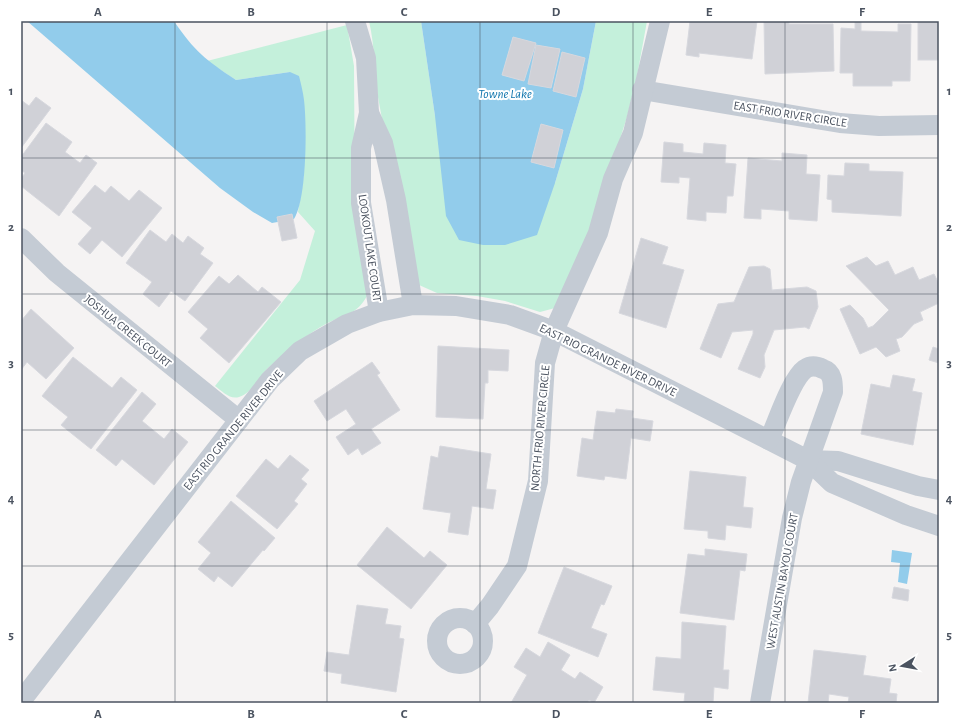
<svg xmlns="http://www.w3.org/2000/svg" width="960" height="724" font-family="'Alegreya Sans',sans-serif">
	<rect width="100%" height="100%" fill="#f5f3f3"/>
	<g fill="#c4f0db">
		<path d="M 369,21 L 421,21 L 435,116 L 555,183 L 583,89 L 596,21 L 647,21 L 637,76 L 627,117 L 591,230 L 555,308 L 540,312 L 505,301 L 477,296 L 437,293 L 419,285 C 405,223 389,160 378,97 C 374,72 375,46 369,21 Z"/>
		<path d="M 347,25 L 354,66 L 355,217 L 367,296 C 358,312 350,313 334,320 C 325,324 315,330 307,336 C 293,346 280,357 267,369 C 258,378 252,393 239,397 C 230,400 222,391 215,386 L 300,280 L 315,231 L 298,212 L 304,174 L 304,141 L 290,72 L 236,80 L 207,61 Z"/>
	</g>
	<g fill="#92cceb">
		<path d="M 27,21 L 174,21 C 194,51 206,60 236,80 L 290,72 L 299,76 C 301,84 303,92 304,100 C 307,125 307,199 294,219 L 272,223 L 253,212 L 220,188 Z"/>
		<path d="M 421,21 L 596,21 L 583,89 L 555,183 L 537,235 L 505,245 L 483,245 L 459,240 L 446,216 L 435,116 Z"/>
		<path d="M 892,550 L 912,553 L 907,584 L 898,582 L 900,563 L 891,562 Z"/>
	</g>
	<g fill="#d0d1d7" stroke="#d7d8de">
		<path d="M 690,21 L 757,21 L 752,59 L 699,53 L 699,57 L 686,55 Z"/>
		<path d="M 764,21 L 789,21 L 789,24 L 833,24 L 834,71 L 765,74 Z"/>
		<path d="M 855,21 L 861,21 L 861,31 L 898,32 L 898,24 L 911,24 L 910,81 L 892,81 L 892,86 L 853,86 L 853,73 L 840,73 L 841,28 L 855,29 Z"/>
		<rect x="918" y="21" width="21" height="39"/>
		<path d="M 513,37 L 536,43 L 524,81 L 502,75 Z"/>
		<path d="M 536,45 L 560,49 L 551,88 L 528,84 Z"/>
		<path d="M 562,52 L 585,58 L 576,97 L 553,91 Z"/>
		<path d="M 36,97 L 51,108 L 21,148 L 21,100 L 29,106 Z"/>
		<path d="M 46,123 L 72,142 L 65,152 L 80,163 L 86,155 L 97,163 L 59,216 L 21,186 L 21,179 L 25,173 L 21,170 L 21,157 Z"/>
		<path d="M 541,124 L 563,130 L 554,168 L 531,162 Z"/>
		<path d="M 664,142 L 683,144 L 683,152 L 703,154 L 704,143 L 726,145 L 725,163 L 736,164 L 733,196 L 727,196 L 726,213 L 706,212 L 706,221 L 687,219 L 690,178 L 679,177 L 679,183 L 661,182 Z"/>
		<path d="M 782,153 L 807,155 L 806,174 L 820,175 L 817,221 L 789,219 L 789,211 L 761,209 L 761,219 L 744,218 L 748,158 L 782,161 Z"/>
		<path d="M 845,163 L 869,164 L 869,171 L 903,172 L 901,216 L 832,212 L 832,200 L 827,199 L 828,175 L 844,176 Z"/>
		<path d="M 95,185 L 105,193 L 111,186 L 129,201 L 139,190 L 162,208 L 122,257 L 102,240 L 90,254 L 78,244 L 92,228 L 72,212 Z"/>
		<path d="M 292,214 L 297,238 L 282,241 L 277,217 Z"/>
		<path d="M 150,230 L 166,242 L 172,234 L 183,243 L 188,236 L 204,248 L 200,254 L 213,263 L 185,301 L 171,291 L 159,307 L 143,294 L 152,282 L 126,263 Z"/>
		<path d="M 641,238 L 668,247 L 662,264 L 684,270 L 666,328 L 619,313 Z"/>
		<path d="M 867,257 L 876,266 L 888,261 L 895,275 L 913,267 L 919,280 L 934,274 L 939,284 L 939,303 L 920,312 L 923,320 L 914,324 L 902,337 L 896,339 L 900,351 L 886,357 L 876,347 L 860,354 L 840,309 L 850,305 L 863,318 L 868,328 L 873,326 L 889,310 L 846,266 Z"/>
		<path d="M 764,266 L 770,269 L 772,290 L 807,287 L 816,291 L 818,307 L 809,329 L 805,327 L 774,330 L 764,355 L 765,367 L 760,378 L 738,369 L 753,334 L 753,330 L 732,332 L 721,358 L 700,349 L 718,304 L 734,302 L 749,267 Z"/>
		<path d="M 238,275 L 258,292 L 262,287 L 281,302 L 229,363 L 200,338 L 208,329 L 188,312 L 219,276 L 229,284 Z"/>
		<path d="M 31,309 L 74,348 L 46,379 L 27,362 L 21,370 L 21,321 Z"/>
		<path d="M 438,346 L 509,350 L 508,371 L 488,370 L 488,383 L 485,383 L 483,419 L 436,417 Z"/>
		<path d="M 933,347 L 939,349 L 939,363 L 929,360 Z"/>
		<path d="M 73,357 L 112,388 L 121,377 L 137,390 L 91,449 L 61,425 L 68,417 L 42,396 Z"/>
		<path d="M 372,362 L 380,373 L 377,375 L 400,410 L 371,429 L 381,443 L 362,455 L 358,448 L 348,455 L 336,437 L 356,424 L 346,409 L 327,421 L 314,401 Z"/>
		<path d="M 893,375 L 915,379 L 912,391 L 922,393 L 913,445 L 861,434 L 871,384 L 890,388 Z"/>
		<path d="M 142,392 L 156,404 L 142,421 L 164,439 L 172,429 L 188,442 L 154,485 L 122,459 L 116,466 L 96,450 Z"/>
		<path d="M 616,409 L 633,411 L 632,418 L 653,421 L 650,441 L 631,438 L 626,479 L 605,476 L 604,480 L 577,476 L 582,438 L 593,440 L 597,411 L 615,413 Z"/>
		<path d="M 440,446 L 491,454 L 486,489 L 496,490 L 493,509 L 472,506 L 468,535 L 448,532 L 451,513 L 423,509 L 431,456 L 438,458 Z"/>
		<path d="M 290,455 L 309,470 L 301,479 L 307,484 L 294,501 L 298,504 L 277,529 L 236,496 L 266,459 L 278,469 Z"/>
		<path d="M 690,471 L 746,477 L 743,507 L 753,508 L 751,528 L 726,525 L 725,540 L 708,538 L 708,531 L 684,529 Z"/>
		<path d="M 231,501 L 275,538 L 264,551 L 263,550 L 232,587 L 218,576 L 214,582 L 198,569 L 211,553 L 198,542 Z"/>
		<path d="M 387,527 L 424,558 L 430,551 L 447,565 L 411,609 L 357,565 Z"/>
		<path d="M 705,549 L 747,554 L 745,571 L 740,570 L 734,620 L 680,613 L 688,554 L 705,556 Z"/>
		<path d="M 564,567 L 612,586 L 604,605 L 601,604 L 591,628 L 607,634 L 598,657 L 538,633 Z"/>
		<path d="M 894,587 L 909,590 L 908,601 L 892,598 Z"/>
		<path d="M 357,605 L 388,609 L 385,624 L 401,626 L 399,638 L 404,639 L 396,692 L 341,683 L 342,674 L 324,671 L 327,652 L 349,655 Z"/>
		<path d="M 682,622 L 726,626 L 723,670 L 729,670 L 728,689 L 714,687 L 713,703 L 684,702 L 685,693 L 653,690 L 656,657 L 681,659 Z"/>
		<path d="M 548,642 L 570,655 L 561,670 L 575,679 L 580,672 L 603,687 L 594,703 L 589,700 L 587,703 L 511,703 L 527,675 L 514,667 L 526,648 L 540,657 Z"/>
		<path d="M 814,650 L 866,656 L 863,675 L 891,679 L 889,693 L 897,694 L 896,703 L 848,703 L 849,697 L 829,694 L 828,703 L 808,703 Z"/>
	</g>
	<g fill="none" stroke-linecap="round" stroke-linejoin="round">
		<g stroke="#c4cbd4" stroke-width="20">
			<path d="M 355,21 L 366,58 L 369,113 L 361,148 L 361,203 L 379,312"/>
			<path d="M 642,90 L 840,123 L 879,126 L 939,125"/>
			<path d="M 369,113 L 383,143 L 396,200 L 413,305"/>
			<path d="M 21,238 L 57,273 L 239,420"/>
			<path d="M 808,460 L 838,461 L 918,486 L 939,490"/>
			<circle cx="460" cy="641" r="23"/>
			<path d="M 475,624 L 490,606 L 517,566 L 538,481 L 545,363 L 554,331 L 598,233 L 613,179 L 633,133 L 660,21"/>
			<path d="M 21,701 L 270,380 L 300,351 L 347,324 L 379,312 L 413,305 L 456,306 L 510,315 L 554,331 L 808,460 L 832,483 L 906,515 L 939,526"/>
			<path d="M 760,703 L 792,518 L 801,482 L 833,392 C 833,383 833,372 823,369 C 817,366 811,365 805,369 C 791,379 777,423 769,440"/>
		</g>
	</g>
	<path fill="none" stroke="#4b5360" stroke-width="1" stroke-opacity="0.55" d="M 175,21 L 175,703M 327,21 L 327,703M 480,21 L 480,703M 633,21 L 633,703M 785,21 L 785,703M 21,158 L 939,158M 21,294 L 939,294M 21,430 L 939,430M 21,566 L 939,566"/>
	<g text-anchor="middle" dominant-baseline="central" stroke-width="4" stroke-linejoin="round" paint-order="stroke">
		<g font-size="12" fill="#4b5360" stroke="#fff">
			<text transform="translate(790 114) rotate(9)">EAST FRIO RIVER CIRCLE</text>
			<text transform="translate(370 248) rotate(82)">LOOKOUT LAKE COURT</text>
			<text transform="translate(128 331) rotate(39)">JOSHUA CREEK COURT</text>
			<text transform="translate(608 360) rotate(26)">EAST RIO GRANDE RIVER DRIVE</text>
			<text transform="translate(540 428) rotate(-85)">NORTH FRIO RIVER CIRCLE</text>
			<text transform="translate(233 430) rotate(-51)">EAST RIO GRANDE RIVER DRIVE</text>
			<text transform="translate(782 581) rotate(-80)">WEST AUSTIN BAYOU COURT</text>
		</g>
		<g font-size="13" font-style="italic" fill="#1076ae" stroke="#fff">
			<text x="505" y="94">Towne Lake</text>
		</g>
	</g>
	<rect width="960" height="724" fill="none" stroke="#ffffff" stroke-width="44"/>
	<g transform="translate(902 666) rotate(259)" stroke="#ffffff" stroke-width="3" paint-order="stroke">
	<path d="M0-3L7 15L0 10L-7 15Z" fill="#4b5360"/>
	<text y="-6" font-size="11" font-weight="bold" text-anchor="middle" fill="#4b5360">N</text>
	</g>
	<rect x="22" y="22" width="916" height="680" fill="none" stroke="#4b5360" stroke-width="1.5"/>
	<g font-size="13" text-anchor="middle" font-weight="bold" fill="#4b5360">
		<text x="98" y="16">A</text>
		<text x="251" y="16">B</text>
		<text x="404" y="16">C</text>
		<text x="556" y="16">D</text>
		<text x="709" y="16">E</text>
		<text x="862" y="16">F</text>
		<text x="11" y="95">1</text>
		<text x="949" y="95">1</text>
		<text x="11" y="231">2</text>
		<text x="949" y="231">2</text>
		<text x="11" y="367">3</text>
		<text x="949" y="367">3</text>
		<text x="11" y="503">4</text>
		<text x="949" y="503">4</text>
		<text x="11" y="639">5</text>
		<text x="949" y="639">5</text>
		<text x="98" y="718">A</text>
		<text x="251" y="718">B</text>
		<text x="404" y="718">C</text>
		<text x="556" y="718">D</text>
		<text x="709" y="718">E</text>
		<text x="862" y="718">F</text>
	</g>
</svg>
